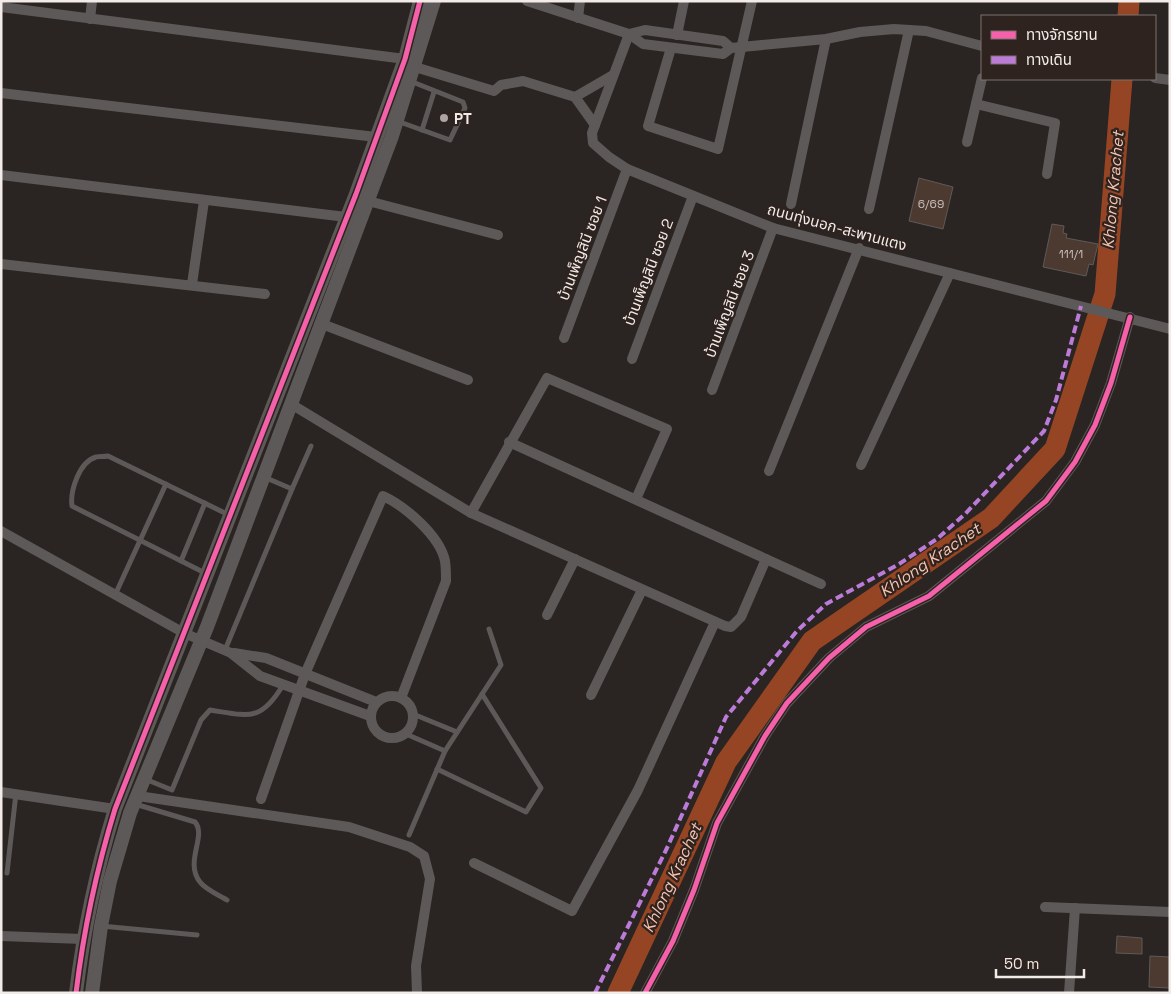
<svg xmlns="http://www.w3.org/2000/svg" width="1171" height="994" font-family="'Space Grotesk','Noto Sans Thai',sans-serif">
	<rect width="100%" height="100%" fill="#2a2422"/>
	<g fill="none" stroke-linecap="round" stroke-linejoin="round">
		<g stroke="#954523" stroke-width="21">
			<path d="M 1128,16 L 1129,1"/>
			<path d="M 618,993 L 726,762 L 812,641 L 991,518 L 1055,449 L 1105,294 L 1122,79"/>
		</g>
	</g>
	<g fill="#4c3930" stroke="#5f5a58">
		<path d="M 919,178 L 953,187 L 943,229 L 909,221 Z"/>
		<path d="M 1052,224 L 1064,226 L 1063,233 L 1067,234 L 1066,238 L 1098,244 L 1093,265 L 1089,264 L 1086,276 L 1043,267 Z"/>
		<path d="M 1117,936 L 1142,938 L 1142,954 L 1116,953 Z"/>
		<path d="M 1150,956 L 1170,957 L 1170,988 L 1149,987 Z"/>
	</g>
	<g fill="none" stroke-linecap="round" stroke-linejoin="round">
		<g stroke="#5d5958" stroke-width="5">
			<path d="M 397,121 L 450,140 L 465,108 L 463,102 L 410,81"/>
			<path d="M 422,130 L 434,92"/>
			<path d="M 264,477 L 292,489 L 311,446"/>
			<path d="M 181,561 L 205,503"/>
			<path d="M 207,574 L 72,506 C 70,491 79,462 96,457 C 99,456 104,457 108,456 L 229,515"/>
			<path d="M 115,595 L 166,484"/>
			<path d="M 225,650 L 292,489"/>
			<path d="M 413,714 L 457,732"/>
			<path d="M 406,734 L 445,751"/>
			<path d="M 437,769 L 526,812 L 541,788 L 482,694"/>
			<path d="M 145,779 L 172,790 L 201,720 L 210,710 C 249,716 261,722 283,685"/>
			<path d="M 135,804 L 195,822 C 207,836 184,862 200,882 C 206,890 219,895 227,900"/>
			<path d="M 409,835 L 445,751 L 501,665 L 489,629"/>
			<path d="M 7,873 L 16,793"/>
			<path d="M 101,926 L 197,935"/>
		</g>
		<g stroke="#5d5958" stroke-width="10">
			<path d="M 527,1 L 629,34 L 643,44 L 723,54 L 731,48 L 826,39 L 860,32 L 894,29 L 926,31 L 982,46"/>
			<path d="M 1,7 L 405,59"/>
			<path d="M 578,18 L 580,1"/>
			<path d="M 90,19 L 92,1"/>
			<path d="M 629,34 L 592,133 L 593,143 L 609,157 L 627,169 L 773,228 L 1170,329"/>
			<path d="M 629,34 L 645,30 L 723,41 L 731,48"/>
			<path d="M 677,35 L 684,1"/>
			<path d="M 671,48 L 648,126 L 718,149 L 752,1"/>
			<path d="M 415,67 L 494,91 L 501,85 L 523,81 L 575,97 L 595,125"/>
			<path d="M 1155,78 L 1170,80"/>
			<path d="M 1,93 L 376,137"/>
			<path d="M 575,97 L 613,75"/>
			<path d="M 976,104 L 1055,123 L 1047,174"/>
			<path d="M 967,142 L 982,78"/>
			<path d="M 1,175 L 346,217"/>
			<path d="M 368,201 L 498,235"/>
			<path d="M 791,204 L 826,39"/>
			<path d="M 869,209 L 909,30"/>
			<path d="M 1,264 L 265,294"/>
			<path d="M 192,284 L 204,201"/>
			<path d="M 322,324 L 468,380"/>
			<path d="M 564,338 L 627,169"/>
			<path d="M 632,359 L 693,196"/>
			<path d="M 712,390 L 773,228"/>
			<path d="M 291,404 L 471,513 L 725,626 L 731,627 L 741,617 L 766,559"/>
			<path d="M 509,442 L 821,584"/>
			<path d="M 861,465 L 950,273"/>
			<path d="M 769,471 L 859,248"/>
			<path d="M 471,513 L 547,378 L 667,429 L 636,499"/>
			<path d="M 1,531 L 184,633 L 231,653 L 260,676 L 370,716"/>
			<path d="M 547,615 L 575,559"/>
			<path d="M 234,653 L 266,658 L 376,702"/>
			<path d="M 591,695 L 642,590"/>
			<circle cx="392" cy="717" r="21"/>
			<path d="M 1,792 L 115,809"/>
			<path d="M 138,796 L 349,827 L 410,847 L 424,856 L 430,879 L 416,966 L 417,993"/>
			<path d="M 261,799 L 305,674 L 383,496 C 405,506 440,536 445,561 C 446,567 446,574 446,581 L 401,698"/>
			<path d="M 474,863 L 572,911 L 638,790 L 715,622"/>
			<path d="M 1045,907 L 1170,912"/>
			<path d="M 1,936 L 82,939"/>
			<path d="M 645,993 L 673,941 L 694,890 L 717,823 L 765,736 L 787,703 L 829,658 L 866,627 L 929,596 L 1046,501 L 1075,462 L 1095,425 L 1111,383 L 1130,317"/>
			<path d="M 1069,993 L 1075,908"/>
		</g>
		<g stroke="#5d5958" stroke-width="14">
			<path d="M 76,993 C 84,927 96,871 115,809 L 356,194 L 405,59 L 420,1"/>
			<path d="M 92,993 L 101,926 L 110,881 L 130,813 L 207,627 L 392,136 L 434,1"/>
		</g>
		<path stroke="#bd7bd9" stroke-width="4" stroke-dasharray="8 4" stroke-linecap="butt" d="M 595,993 L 667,848 L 726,717 L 797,631 L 826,604 L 899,564 L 937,539 L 965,514 L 1044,431 L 1056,400 L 1081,306"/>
		<defs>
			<g id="cycleway">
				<path d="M 76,993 C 84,927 96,871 115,809 L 356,194 L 405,59 L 420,1"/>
				<path d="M 645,993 L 673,941 L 694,890 L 717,823 L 765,736 L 787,703 L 829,658 L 866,627 L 929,596 L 1046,501 L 1075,462 L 1095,425 L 1111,383 L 1130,317"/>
			</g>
		</defs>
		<use href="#cycleway" stroke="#2e231f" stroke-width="8"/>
		<use href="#cycleway" stroke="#f560ab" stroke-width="5"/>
	</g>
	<circle fill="#aca5a3" stroke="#2e231f" stroke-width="2" cx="444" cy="118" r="5"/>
	<g text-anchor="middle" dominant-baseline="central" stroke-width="4.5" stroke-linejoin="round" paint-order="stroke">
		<g font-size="12" fill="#c8beba">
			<text x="931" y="204">6/69</text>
			<text x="1071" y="254">111/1</text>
		</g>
		<g font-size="15" font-weight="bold" fill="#f2ebe8" stroke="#2e231f" text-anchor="start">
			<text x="454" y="118">PT</text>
		</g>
		<g font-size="15" fill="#f2ebe8" stroke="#2e231f">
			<text transform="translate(837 227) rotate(15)">ถนนทุ่งนอก-สะพานแตง</text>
			<text transform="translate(582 248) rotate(-69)">บ้านเพ็ญสินี ซอย 1</text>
			<text transform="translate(648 272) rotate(-69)">บ้านเพ็ญสินี ซอย 2</text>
			<text transform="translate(729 304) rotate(-69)">บ้านเพ็ญสินี ซอย 3</text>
		</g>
		<g font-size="16" font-style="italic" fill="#f6c4b1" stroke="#2e231f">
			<text transform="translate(1113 190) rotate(-85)">Khlong Krachet</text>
			<text transform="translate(930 560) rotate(-34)">Khlong Krachet</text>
			<text transform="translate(672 878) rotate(-65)">Khlong Krachet</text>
		</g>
	</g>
	<rect width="1171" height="994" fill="none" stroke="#f2ebe8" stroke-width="5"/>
	<rect x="981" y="15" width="175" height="65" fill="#2e231f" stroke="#7c736f"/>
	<rect x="991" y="31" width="25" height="8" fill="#f560ab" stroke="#7c736f"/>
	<text x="1026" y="40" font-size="15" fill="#f2ebe8">ทางจักรยาน</text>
	<rect x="991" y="56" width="25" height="8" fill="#bd7bd9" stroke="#7c736f"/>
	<text x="1026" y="65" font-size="15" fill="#f2ebe8">ทางเดิน</text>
	<path d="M996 969v8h88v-8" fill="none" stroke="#f2ebe8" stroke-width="2.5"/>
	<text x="1004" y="969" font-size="15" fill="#f2ebe8" stroke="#2e231f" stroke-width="4" paint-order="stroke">50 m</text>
</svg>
